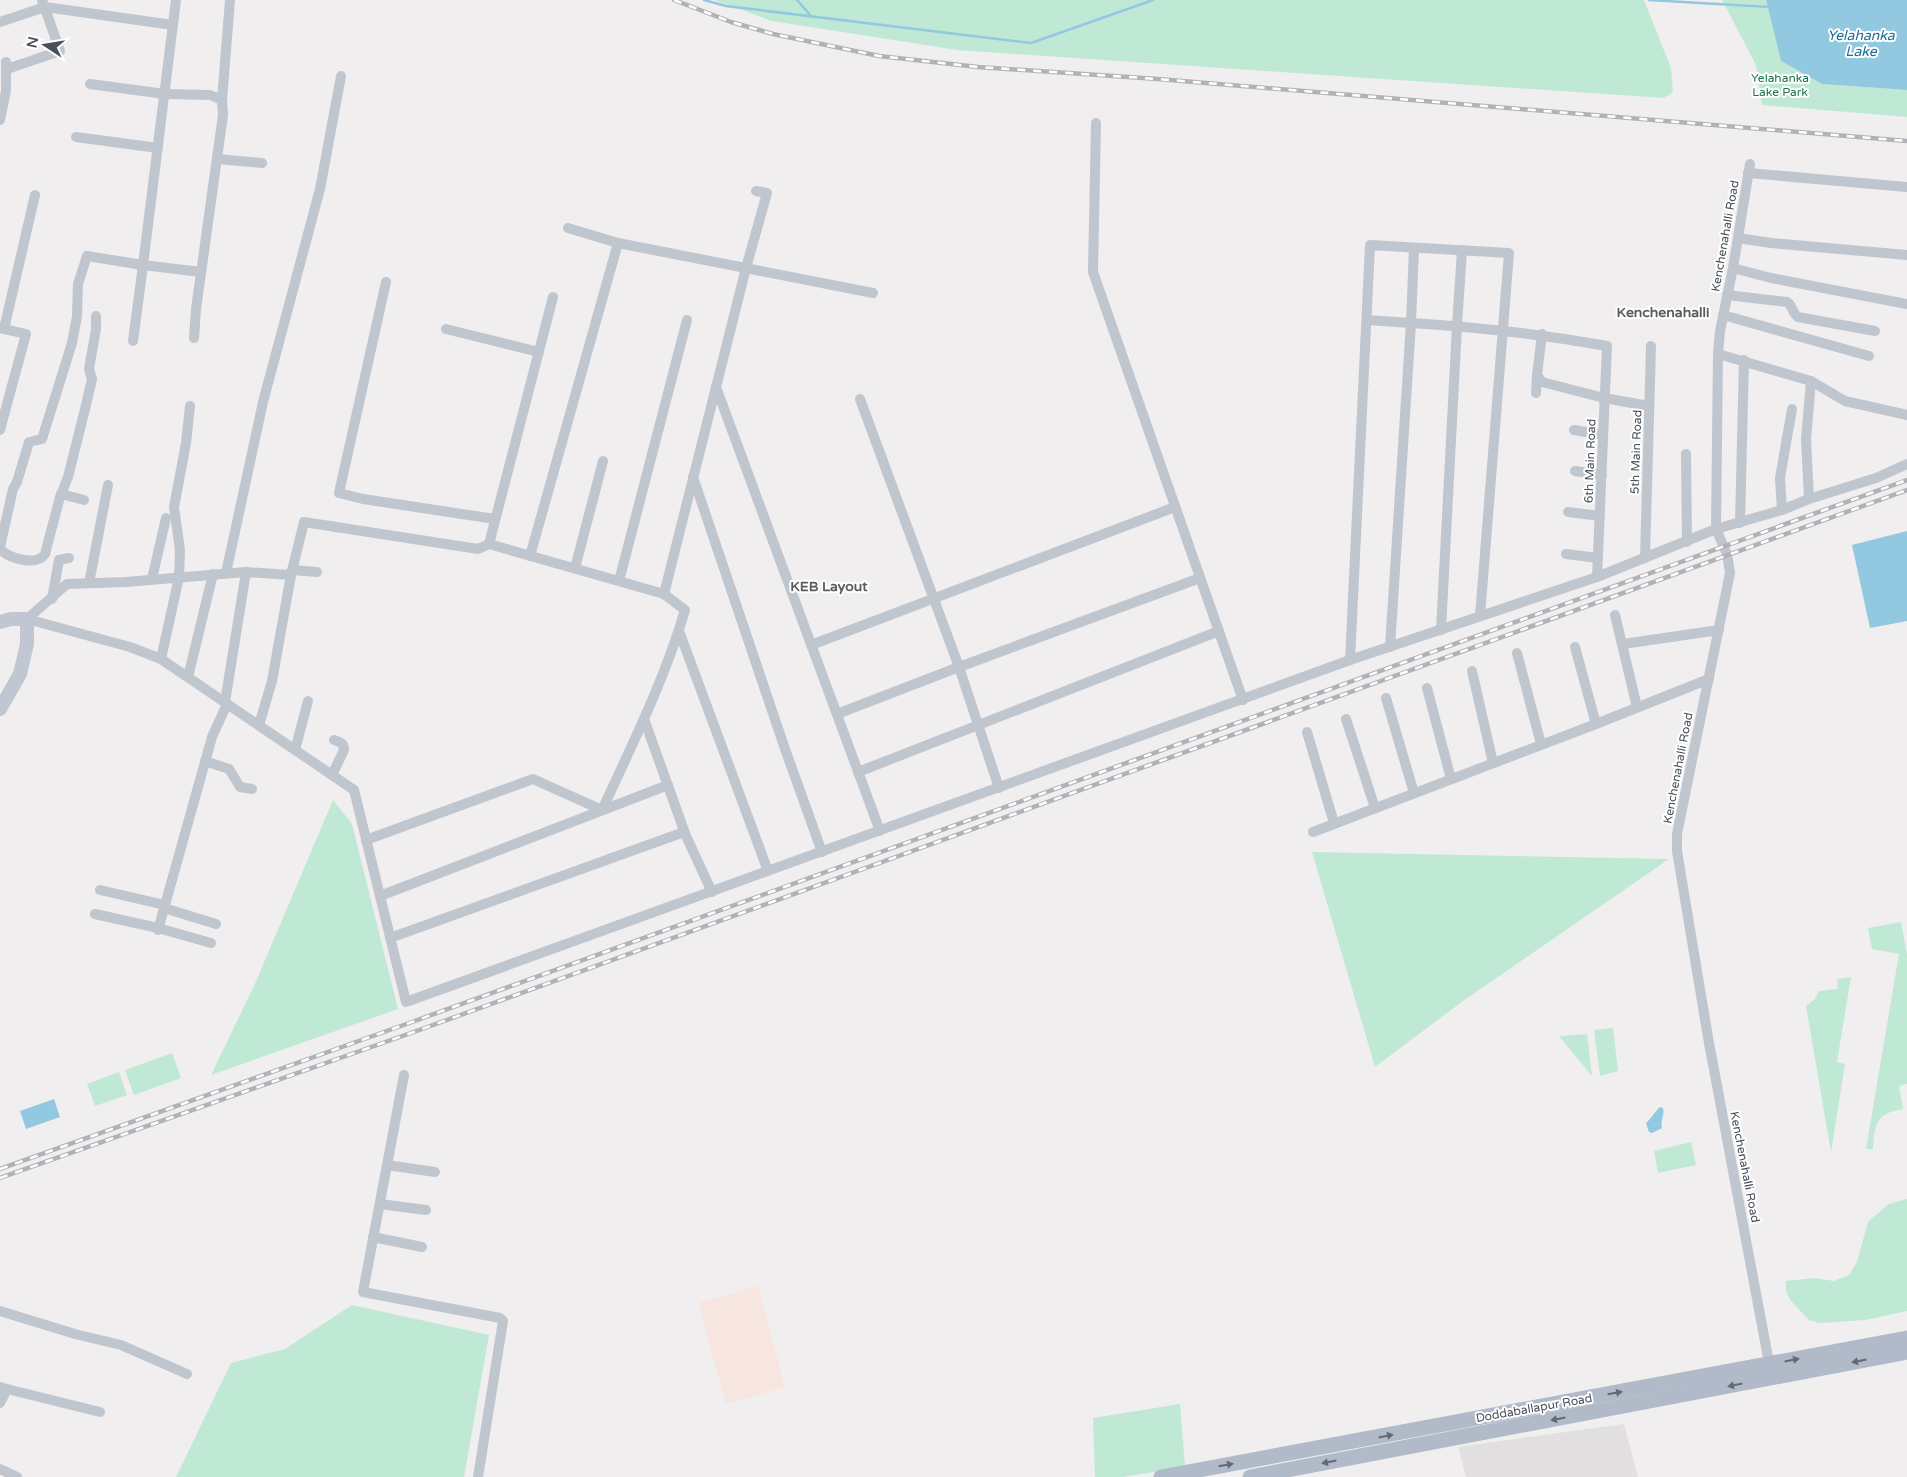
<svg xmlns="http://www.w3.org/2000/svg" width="1907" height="1477" font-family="'Varela Round',sans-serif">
	<rect width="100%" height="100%" fill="#f0eeee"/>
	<path fill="#e1dfdf" d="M 1624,1424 L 1638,1477 L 1466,1477 L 1458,1447 Z"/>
	<path fill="#f7e5e0" d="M 758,1286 L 785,1387 L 726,1404 L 698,1303 Z"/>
	<g fill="#c0e9d5">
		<path d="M 714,0 L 1644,0 L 1671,68 L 1673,92 L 1664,98 L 957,50 L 772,21 Z"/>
		<path d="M 1722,0 L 1766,0 L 1781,61 L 1822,84 L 1907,90 L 1907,117 L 1762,105 L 1756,65 Z"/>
		<path d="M 333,800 L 352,824 L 398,1009 L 211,1075 L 254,986 Z"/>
		<path d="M 1312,852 L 1669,859 L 1463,1001 L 1375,1067 Z"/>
		<path d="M 1901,922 L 1907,955 L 1907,1084 L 1899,1086 L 1903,1109 C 1875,1114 1875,1123 1873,1149 L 1866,1149 L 1899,954 L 1872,949 L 1868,928 Z"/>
		<path d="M 1851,977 L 1837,1062 L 1845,1064 L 1831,1152 L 1806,1006 L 1814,1000 L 1819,991 L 1838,989 L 1837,979 Z"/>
		<path d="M 1613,1028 L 1618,1071 L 1600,1076 L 1594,1030 Z"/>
		<path d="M 1587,1034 L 1592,1076 L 1559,1036 Z"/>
		<path d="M 172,1053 L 181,1078 L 134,1095 L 125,1070 Z"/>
		<path d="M 119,1072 L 127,1095 L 95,1106 L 87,1084 Z"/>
		<path d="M 1691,1142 L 1696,1165 L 1658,1173 L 1654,1151 Z"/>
		<path d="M 1907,1199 L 1907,1311 L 1865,1320 L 1820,1323 L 1809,1320 L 1791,1301 L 1786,1292 L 1786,1281 L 1814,1278 L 1834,1281 L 1849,1275 L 1857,1262 L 1868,1222 L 1889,1204 Z"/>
		<path d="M 352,1305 L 489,1335 L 464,1477 L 176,1477 L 231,1363 L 285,1349 Z"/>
		<path d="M 1180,1404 L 1185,1467 L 1123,1477 L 1095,1477 L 1093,1418 Z"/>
	</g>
	<g fill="#93c8e1">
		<path d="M 1766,0 L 1907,0 L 1907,90 L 1822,84 L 1781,61 Z"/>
		<path d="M 1907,531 L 1907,621 L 1870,628 L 1852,545 Z"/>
		<path d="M 54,1099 L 60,1117 L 26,1129 L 20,1111 Z"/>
		<path d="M 1660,1107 L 1663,1108 C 1665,1115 1660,1120 1662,1128 L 1652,1133 L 1649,1132 L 1646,1123 C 1652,1118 1654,1112 1660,1107 Z"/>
	</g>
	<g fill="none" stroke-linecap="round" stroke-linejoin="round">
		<g stroke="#93c8e1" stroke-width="2.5">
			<path d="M 704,0 L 726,6 L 1031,43 L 1153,0"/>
			<path d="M 797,0 L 811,16"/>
			<path d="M 1649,0 L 1769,7"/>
		</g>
		<g stroke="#c0c6ce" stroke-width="10">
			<path d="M 176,0 L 143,265 L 201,272"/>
			<path d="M 0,22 L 45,7 L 173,25"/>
			<path d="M 7,69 L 60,51 L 42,0"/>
			<path d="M 90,84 L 165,94 L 210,95 L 222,100"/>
			<path d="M 0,120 L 6,91 L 6,62"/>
			<path d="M 1096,123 L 1093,272 L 1243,700"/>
			<path d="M 76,137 L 158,148"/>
			<path d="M 217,159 L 262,163"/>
			<path d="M 1750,164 L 1733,268 L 1720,331 L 1718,354 L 1716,529 L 1727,554 L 1730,573 L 1677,834 L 1677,851 L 1709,1043 L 1770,1368"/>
			<path d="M 1748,173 L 1907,187"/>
			<path d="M 568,228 L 618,243 L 873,293"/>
			<path d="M 1738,238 L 1771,243 L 1907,255"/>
			<path d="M 1414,248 L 1411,323 C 1478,327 1540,334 1607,346 L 1597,577"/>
			<path d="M 1733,268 L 1771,278 L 1907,304"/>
			<path d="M 386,282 L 339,493 L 363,499 L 495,519"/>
			<path d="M 1727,295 L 1787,302 C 1793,306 1792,313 1798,317 L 1875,331"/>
			<path d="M 1723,315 L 1869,356"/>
			<path d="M 1367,320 L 1411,323 L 1390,647"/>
			<path d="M 0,328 L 26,334 L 0,430"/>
			<path d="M 4,329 L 35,195"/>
			<path d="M 446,329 L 539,352"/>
			<path d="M 1542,334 L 1537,375 L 1542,382 L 1604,398 L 1649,406"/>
			<path d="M 194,338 L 196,309 L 223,115 L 222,100 L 230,0"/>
			<path d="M 1718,354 L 1811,381 L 1845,401 L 1907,415"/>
			<path d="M 716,387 L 880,831"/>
			<path d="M 1536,393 L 1537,375"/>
			<path d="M 860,399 L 959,667 L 999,788"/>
			<path d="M 1574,430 L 1603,435"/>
			<path d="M 1686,454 L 1687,542"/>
			<path d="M 1575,471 L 1602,475"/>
			<path d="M 693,477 L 785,749 L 822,852"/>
			<path d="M 61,494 L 84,500"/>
			<path d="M 1809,499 L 1806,439 L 1811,381"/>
			<path d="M 1782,510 L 1780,478 L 1792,409"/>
			<path d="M 1568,512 L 1600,516"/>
			<path d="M 1740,523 L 1744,360"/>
			<path d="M 489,544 L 553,297"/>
			<path d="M 0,547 L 13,489 L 17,482 L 29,442 L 42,439 L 72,343 L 77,316 L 78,284 L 87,256 L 143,265 L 133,341"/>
			<path d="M 0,549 C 9,558 36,567 45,554 L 60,497 L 68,477 L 86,405 L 92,379 L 89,369 L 96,329 L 96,316"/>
			<path d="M 1566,554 L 1598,558"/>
			<path d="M 530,556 L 618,243"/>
			<path d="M 1645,558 L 1651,346"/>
			<path d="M 575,568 L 603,461"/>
			<path d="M 292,570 L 317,572"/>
			<path d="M 226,573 L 263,402 L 320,189 L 341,76"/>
			<path d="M 152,579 L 166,518"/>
			<path d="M 619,581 L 687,320"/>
			<path d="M 89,583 L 108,485"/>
			<path d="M 664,594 L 746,268 L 767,193 L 756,191"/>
			<path d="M 52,599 L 59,560 L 69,558"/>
			<path d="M 1615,615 L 1637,707"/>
			<path d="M 27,619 L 130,647 L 161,659 L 354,790 L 406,1002 L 1350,660 L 1597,577 L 1716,529 L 1782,510 L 1809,499 L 1876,478 L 1907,464"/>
			<path d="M 27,619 L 67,584 L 126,582 L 246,572 L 291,575"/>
			<path d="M 1441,630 L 1457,326 L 1462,250"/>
			<path d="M 679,631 L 768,871"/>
			<path d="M 1623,644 L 1719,630"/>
			<path d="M 811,645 L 1175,507"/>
			<path d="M 1575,647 L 1596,724"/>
			<path d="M 1517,653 L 1541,744"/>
			<path d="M 161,659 L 179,577 L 180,550 L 174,507 L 186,443 L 190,406"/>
			<path d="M 1350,660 L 1370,245 L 1509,253 L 1480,616"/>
			<path d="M 1472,671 L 1493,763"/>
			<path d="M 188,677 L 213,574"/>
			<path d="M 1427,688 L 1451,779"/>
			<path d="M 1386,698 L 1414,793"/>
			<path d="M 225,702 L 246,572"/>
			<path d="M 837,714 L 959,667 L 1200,578"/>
			<path d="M 644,719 L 686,836 L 712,892"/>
			<path d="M 1346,719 L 1375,808"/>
			<path d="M 259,725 L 272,681 L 291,575 L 304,522 L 478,549 L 489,544 L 664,594 L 685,610 C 665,679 632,745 602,810 L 533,779 L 366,840"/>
			<path d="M 1307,732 L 1334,823"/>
			<path d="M 295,750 L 308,701"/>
			<path d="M 205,761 L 229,769 L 240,787 L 252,789"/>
			<path d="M 858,772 L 1219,631"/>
			<path d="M 332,775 L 344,750 C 344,743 340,742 334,740"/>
			<path d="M 1313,832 L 1596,724 L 1709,679"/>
			<path d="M 100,890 L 165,905"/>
			<path d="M 380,896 L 668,785"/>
			<path d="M 164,908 L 216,924"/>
			<path d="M 95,914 L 158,928 L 211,943"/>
			<path d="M 158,930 L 212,737 L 227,704"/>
			<path d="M 390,938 L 684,832"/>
			<path d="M 404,1075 L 363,1292 L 500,1318 L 503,1321 L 478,1477"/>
			<path d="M 387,1165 L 435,1172"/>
			<path d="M 380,1204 L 426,1210"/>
			<path d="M 373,1237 L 422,1247"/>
			<path d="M 0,1311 L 75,1334 L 121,1345 L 187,1374"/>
			<path d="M 0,1387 L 7,1389 L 0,1403"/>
			<path d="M 7,1389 L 100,1412"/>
			<path d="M 0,1469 L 17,1477"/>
		</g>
		<path stroke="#c0c7d2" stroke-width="14" d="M 0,622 L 11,619 L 27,619 L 27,644 L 20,674 L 0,709"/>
		<g stroke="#b0bac9" stroke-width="15">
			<path d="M 1161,1477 L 1907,1338"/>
			<path d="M 1250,1477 L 1907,1352"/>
		</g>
		<defs>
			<g id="rail">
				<path d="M 674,0 L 731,22 L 773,34 L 879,56 L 978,67 L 1158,79 L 1907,141"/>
				<path d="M 0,1169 L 412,1022 L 1907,480"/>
				<path d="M 0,1178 L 411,1033 L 1907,490"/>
			</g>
		</defs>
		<use href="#rail" stroke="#b0b2b7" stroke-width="4.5"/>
		<use href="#rail" stroke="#fff" stroke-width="2.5" stroke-dasharray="8" stroke-linecap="butt"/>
	</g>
	<defs><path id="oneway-solid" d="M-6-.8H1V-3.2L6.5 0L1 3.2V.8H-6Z" transform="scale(1.25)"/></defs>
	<g fill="#626a74">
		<use href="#oneway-solid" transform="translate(1792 1360) rotate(-11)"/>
		<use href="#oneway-solid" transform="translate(1859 1361) rotate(169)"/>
		<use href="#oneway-solid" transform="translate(1735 1385) rotate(168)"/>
		<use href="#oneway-solid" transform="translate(1615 1393) rotate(-10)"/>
		<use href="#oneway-solid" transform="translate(1558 1419) rotate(169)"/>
		<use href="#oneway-solid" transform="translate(1386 1436) rotate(-11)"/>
		<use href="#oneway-solid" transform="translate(1329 1462) rotate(169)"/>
		<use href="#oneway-solid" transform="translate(1226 1465) rotate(-10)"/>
	</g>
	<g text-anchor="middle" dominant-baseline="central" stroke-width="4" stroke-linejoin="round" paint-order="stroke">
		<g font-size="12" fill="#217152" stroke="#fff">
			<text x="1780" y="78">Yelahanka<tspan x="1780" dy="14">Lake Park</tspan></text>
		</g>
		<g font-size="12" fill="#484f58" stroke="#fff">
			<text transform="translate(1725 236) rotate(-80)">Kenchenahalli Road</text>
			<text transform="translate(1636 452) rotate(-88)">5th Main Road</text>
			<text transform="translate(1590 461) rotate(-88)">6th Main Road</text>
			<text transform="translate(1678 768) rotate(-79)">Kenchenahalli Road</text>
			<text transform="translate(1745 1167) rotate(79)">Kenchenahalli Road</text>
			<text transform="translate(1534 1408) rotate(-10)">Doddaballapur Road</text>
		</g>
		<g font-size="14" font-style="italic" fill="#1d6f97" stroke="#fff">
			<text x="1861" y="35">Yelahanka<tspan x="1861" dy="16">Lake</tspan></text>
		</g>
		<g font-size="14" font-weight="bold" fill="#5b5d61" stroke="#fff">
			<text x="1663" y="312">Kenchenahalli</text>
			<text x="829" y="586">KEB Layout</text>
		</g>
	</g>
	<g transform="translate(45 45) rotate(282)" stroke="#ffffff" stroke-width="4" paint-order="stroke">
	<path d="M0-4L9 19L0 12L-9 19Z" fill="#484f58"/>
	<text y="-8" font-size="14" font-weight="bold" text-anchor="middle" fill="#484f58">N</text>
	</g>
</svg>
